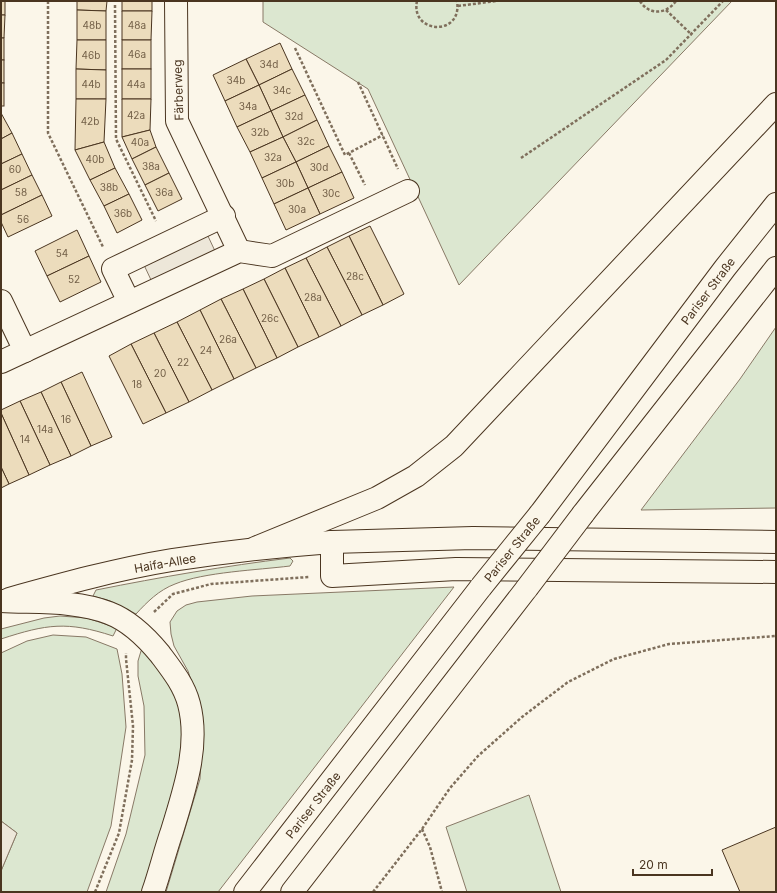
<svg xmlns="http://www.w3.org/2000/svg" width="777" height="893" font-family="Inter,sans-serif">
	<rect width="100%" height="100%" fill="#fbf6e9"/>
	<g fill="#dce7d0" stroke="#887966">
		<path d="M 263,1 L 732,1 L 459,285 L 368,89 L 263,22 Z"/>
		<path d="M 776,327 L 776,508 L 641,510 L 740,379 Z"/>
		<path d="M 290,558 L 293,561 L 290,566 C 258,570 204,572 175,584 C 159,590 147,602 136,614 L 110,601 L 93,596 L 96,590 C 161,577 225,566 290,558 Z"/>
		<path d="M 454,587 L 218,892 L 166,892 L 200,779 L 202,745 L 199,704 L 188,671 L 174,646 L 171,634 L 170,622 L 177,611 L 186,605 L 197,602 L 252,596 Z"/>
		<path d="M 60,616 L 87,618 L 117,628 L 113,636 C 67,621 47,624 1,639 L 1,629 L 44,618 Z"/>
		<path d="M 53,635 L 86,637 L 117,649 L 122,674 L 126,727 L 111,826 L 87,892 L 1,892 L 1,871 L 17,833 L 1,821 L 1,653 L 27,641 Z"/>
		<path d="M 144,647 L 173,689 L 181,711 L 183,740 L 179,770 L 142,892 L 106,892 L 126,834 L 145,755 L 144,706 L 138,676 L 138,661 L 141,651 Z"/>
		<path d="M 529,795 L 561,892 L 467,892 L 446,827 Z"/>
	</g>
	<g fill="#ede7d9" stroke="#887966">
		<path d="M 207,234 L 215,251 L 152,282 L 144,265 Z"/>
		<path d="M 1,821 L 17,833 L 1,871 Z"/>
	</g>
	<g fill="#ecdcbc" stroke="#4a3520">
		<rect x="1" y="1" width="4" height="14"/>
		<path d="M 77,1 L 107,1 L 106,11 L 77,10 Z"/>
		<rect x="122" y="1" width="30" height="10"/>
		<path d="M 77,10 L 106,11 L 106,40 L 77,40 Z"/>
		<path d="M 122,11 L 152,11 L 151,40 L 122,40 Z"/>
		<path d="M 1,15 L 5,15 L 4,38 L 1,38 Z"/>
		<rect x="1" y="38" width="3" height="22"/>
		<path d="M 77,40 L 106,40 L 106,70 L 76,69 Z"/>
		<rect x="122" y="40" width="29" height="29"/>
		<path d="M 280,43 L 292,69 L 259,85 L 246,59 Z"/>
		<path d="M 246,59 L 259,85 L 225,101 L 213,75 Z"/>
		<rect x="1" y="60" width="3" height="23"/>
		<path d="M 76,69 L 106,70 L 106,99 L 76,99 Z"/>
		<rect x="122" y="69" width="29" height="30"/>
		<path d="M 292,69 L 305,95 L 271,111 L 259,85 Z"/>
		<rect x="1" y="83" width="3" height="23"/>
		<path d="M 259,85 L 271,111 L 237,127 L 225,101 Z"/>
		<path d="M 305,95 L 317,120 L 283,137 L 271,111 Z"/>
		<path d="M 76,99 L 106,99 L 104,142 L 75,150 Z"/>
		<path d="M 122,99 L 151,99 L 150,130 L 122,137 Z"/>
		<path d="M 271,111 L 283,137 L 250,152 L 237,127 Z"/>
		<path d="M 1,113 L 12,133 L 1,139 Z"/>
		<path d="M 317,120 L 329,146 L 296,162 L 283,137 Z"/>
		<path d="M 150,130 L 156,147 L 132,159 L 122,137 Z"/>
		<path d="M 12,133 L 22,154 L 1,164 L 1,139 Z"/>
		<path d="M 283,137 L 296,162 L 262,178 L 250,152 Z"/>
		<path d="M 104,142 L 115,168 L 90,180 L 75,150 Z"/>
		<path d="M 329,146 L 342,172 L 308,188 L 296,162 Z"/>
		<path d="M 156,147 L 169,173 L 145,185 L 132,159 Z"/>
		<path d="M 22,154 L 32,175 L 1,190 L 1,164 Z"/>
		<path d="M 296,162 L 308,188 L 274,204 L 262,178 Z"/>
		<path d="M 115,168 L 129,194 L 104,206 L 90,180 Z"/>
		<path d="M 342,172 L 354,198 L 320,214 L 308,188 Z"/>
		<path d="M 169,173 L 182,199 L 158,211 L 145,185 Z"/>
		<path d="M 32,175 L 42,195 L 1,215 L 1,190 Z"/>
		<path d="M 308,188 L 320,214 L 286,230 L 274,204 Z"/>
		<path d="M 129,194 L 142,220 L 117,233 L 104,206 Z"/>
		<path d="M 42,195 L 52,216 L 8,237 L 1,222 L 1,215 Z"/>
		<path d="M 370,226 L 404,294 L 383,305 L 349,236 Z"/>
		<path d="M 77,230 L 89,256 L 47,276 L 35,251 Z"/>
		<path d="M 349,236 L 383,305 L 362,315 L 327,247 Z"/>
		<path d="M 327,247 L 362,315 L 341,326 L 306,258 Z"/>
		<path d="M 89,256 L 101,282 L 60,302 L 47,276 Z"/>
		<path d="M 306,258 L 341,326 L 319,337 L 285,268 Z"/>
		<path d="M 285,268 L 319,337 L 298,347 L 264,279 Z"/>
		<path d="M 264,279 L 298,347 L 277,358 L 243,289 Z"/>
		<path d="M 243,289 L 277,358 L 256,368 L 221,299 Z"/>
		<path d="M 221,299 L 256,368 L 234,379 L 200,310 Z"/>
		<path d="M 200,310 L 234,379 L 212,390 L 177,322 Z"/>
		<path d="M 177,322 L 212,390 L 189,402 L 154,333 Z"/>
		<path d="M 154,333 L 189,402 L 166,413 L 131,344 Z"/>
		<path d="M 131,344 L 166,413 L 143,424 L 109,356 Z"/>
		<path d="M 82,372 L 112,437 L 91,446 L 61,382 Z"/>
		<path d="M 61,382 L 91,446 L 71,456 L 41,392 Z"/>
		<path d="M 41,392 L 71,456 L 50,465 L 20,401 Z"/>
		<path d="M 20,401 L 50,465 L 29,475 L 1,413 L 1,410 Z"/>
		<path d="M 1,413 L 29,475 L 9,484 L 1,467 Z"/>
		<path d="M 1,467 L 9,484 L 1,488 Z"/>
		<path d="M 776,827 L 776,892 L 740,892 L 722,850 Z"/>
	</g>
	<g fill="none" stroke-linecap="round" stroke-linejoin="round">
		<defs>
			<g id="street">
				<path d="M 176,1 L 177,121 L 239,251"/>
				<path d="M 1,301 L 25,351"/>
				<path d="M 129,302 L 113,269 L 224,216"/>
				<path d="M 1,362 L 239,251 L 272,256 L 408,191"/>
				<path d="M 332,542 L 332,576 L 456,569 L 776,572"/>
			</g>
			<path id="secondary" d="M 9,599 C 63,584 117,569 172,560 C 225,552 278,546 332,542"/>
			<g id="highway">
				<path d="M 540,514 L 725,268 L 776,204"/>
				<path d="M 583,514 L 776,268"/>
				<path d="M 332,542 L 473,538 L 776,542"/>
				<path d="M 255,548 L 377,498 L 416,476 L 454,446 L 776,104"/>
				<path d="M 1,601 C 36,603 76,600 109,613 C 130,621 146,637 160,654 C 172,670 184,685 189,704 C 200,746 184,791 172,831 C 165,851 160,872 153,892"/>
				<path d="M 245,892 L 481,587"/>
				<path d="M 292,892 L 527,588"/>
			</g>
		</defs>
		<use href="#street" stroke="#4a3520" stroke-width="24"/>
		<use href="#secondary" stroke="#4a3520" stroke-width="24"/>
		<use href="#highway" stroke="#4a3520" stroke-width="24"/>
		<g stroke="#7f6f5c" stroke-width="2.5" stroke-dasharray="3 2" stroke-linecap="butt">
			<path d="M 48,1 L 48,133 L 103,247"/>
			<path d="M 417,1 C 410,34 463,37 457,1"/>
			<path d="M 640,1 C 649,16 667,14 676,1"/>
			<path d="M 115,5 L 116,139 L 156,221"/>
			<path d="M 458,6 L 496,1"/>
			<path d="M 666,10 L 692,35"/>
			<path d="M 295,48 L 345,155 L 383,135"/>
			<path d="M 358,82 L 398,169"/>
			<path d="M 349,153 L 365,185"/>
			<path d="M 521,158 L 666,60 L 723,1"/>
			<path d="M 154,612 L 173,594 L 211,584 L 309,577"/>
			<path d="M 422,829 L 430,847 L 442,892"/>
			<path d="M 95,892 L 119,833 L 132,760 L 133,726 L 126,659 L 126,653"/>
			<path d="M 373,892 L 422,829 L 450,788 L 478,756 L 522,717 L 568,682 L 614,659 L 669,644 L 776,636"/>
		</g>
		<use href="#street" stroke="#fbf6e9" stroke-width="22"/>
		<use href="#secondary" stroke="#fbf6e9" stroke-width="22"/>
		<use href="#highway" stroke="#fbf6e9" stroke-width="22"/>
		<defs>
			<g id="highway-bridge">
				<path d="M 481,587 L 540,514"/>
				<path d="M 527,588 L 583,514"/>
			</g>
		</defs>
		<use href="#highway-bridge" stroke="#4a3520" stroke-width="24" stroke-linecap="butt"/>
		<use href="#highway-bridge" stroke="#fbf6e9" stroke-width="22"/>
	</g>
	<g text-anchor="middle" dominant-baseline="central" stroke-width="3" stroke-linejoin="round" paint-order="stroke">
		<g font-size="10" fill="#725f47">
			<text x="92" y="25">48b</text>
			<text x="137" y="25">48a</text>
			<text x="137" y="54">46a</text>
			<text x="91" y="55">46b</text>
			<text x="269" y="64">34d</text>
			<text x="236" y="80">34b</text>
			<text x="91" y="84">44b</text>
			<text x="136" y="84">44a</text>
			<text x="282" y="90">34c</text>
			<text x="248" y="106">34a</text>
			<text x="136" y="115">42a</text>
			<text x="294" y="116">32d</text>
			<text x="90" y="121">42b</text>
			<text x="260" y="132">32b</text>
			<text x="306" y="141">32c</text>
			<text x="140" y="142">40a</text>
			<text x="273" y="157">32a</text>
			<text x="95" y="159">40b</text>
			<text x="151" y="166">38a</text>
			<text x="319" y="167">30d</text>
			<text x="15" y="169">60</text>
			<text x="285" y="183">30b</text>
			<text x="109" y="187">38b</text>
			<text x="21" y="192">58</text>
			<text x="164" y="192">36a</text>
			<text x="331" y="193">30c</text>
			<text x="297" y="209">30a</text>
			<text x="123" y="213">36b</text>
			<text x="23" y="219">56</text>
			<text x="62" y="253">54</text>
			<text x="355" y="276">28c</text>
			<text x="74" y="279">52</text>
			<text x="313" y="297">28a</text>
			<text x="270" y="318">26c</text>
			<text x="228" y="339">26a</text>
			<text x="206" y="350">24</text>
			<text x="183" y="362">22</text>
			<text x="160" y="373">20</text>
			<text x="137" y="384">18</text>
			<text x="66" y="419">16</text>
			<text x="45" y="429">14a</text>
			<text x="25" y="439">14</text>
		</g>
		<g font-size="12" fill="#4a3520" stroke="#fbf6e9">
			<text transform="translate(178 90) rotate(-92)">Färberweg</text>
			<text transform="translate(708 291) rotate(-53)">Pariser Straße</text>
			<text transform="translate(512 549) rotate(-51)">Pariser Straße</text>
			<text transform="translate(165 563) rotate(-10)">Haifa-Allee</text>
			<text transform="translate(313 805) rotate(-52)">Pariser Straße</text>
		</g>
	</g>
	<rect width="777" height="893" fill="none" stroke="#4a3520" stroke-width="4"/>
	<path d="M633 869v6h79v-6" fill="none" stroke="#4a3520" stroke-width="2"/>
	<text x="639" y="869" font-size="12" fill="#4a3520" stroke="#fbf6e9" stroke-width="3" paint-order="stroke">20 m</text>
</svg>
